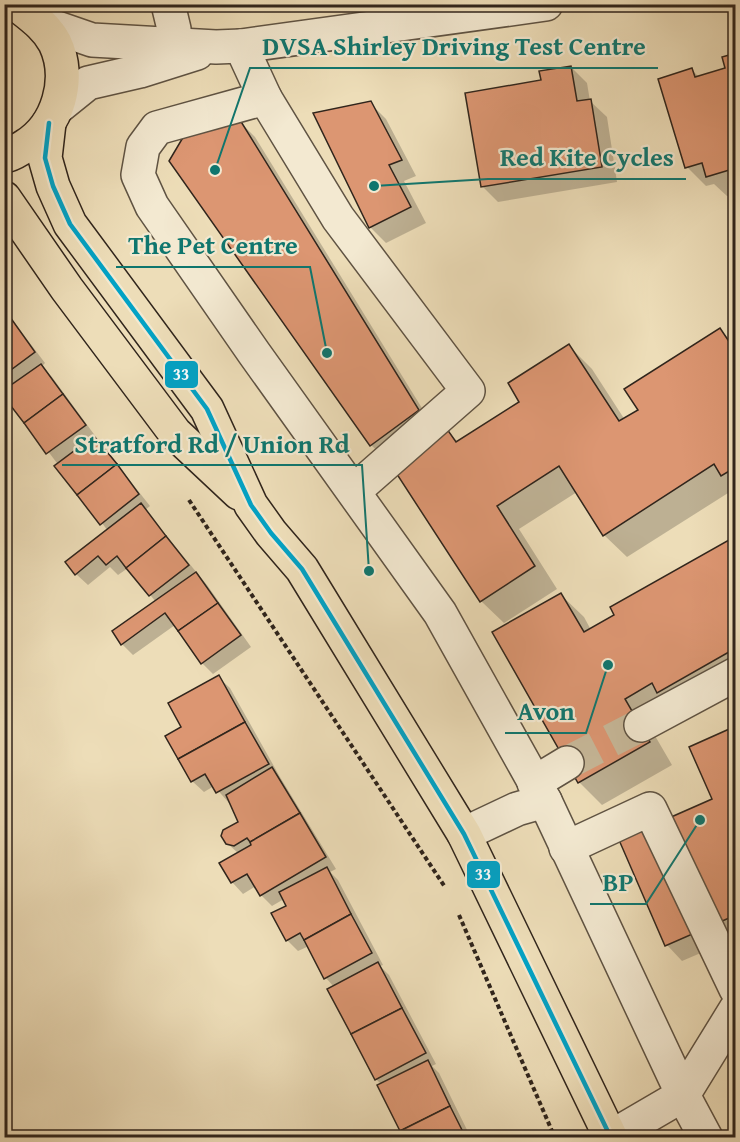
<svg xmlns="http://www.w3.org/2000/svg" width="740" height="1142" font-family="'Gentium Book Plus',serif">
	<rect width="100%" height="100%" fill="#edddb8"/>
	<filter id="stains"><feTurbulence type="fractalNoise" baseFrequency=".00333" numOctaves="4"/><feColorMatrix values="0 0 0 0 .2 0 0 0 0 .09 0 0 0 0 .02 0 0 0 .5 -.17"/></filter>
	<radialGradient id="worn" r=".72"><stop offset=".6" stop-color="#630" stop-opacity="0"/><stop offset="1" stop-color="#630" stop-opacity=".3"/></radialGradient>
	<g fill="#0003">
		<path d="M 736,55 L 736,193 L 727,196 L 714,184 L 706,186 L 687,167 L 692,70 L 699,77 L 727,69 Z"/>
		<path d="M 571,67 L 587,83 L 590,101 L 607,117 L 617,182 L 498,202 L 482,186 L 543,81 Z"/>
		<path d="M 370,103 L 386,119 L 416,176 L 404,181 L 426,223 L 386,243 L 370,227 Z"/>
		<path d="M 239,121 L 255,137 L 433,426 L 387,460 L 371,445 Z"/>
		<path d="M 4,309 L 45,363 L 42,366 L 52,377 L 96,437 L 94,438 L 105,449 L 150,506 L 145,510 L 207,585 L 251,647 L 213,674 L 202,663 L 175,625 L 133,655 L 122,644 L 156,602 L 128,568 L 118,575 L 110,567 L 88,585 L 76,574 L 108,531 L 5,394 Z"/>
		<path d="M 720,330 L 736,346 L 736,488 L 627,557 L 604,535 L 577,492 L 519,529 L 557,589 L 504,623 L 481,601 L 447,431 L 459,443 L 521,403 L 569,346 L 592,369 L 625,420 L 640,410 Z"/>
		<path d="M 736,538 L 736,683 L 647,722 L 672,765 L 602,805 L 579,782 L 561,595 L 584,617 L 591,630 Z"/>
		<path d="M 218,677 L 230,688 L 280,777 L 336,869 L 330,872 L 338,880 L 383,965 L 380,966 L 389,975 L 436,1064 L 432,1066 L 439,1073 L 471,1138 L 389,1138 L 402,1131 L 382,1085 L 376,1079 L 334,987 L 326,978 L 309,946 L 298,951 L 287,940 L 288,906 L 284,899 L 272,906 L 261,895 L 256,886 L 243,894 L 232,882 L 239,854 L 227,843 L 240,822 L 231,802 L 229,803 L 214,786 L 204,792 L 192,781 L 183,728 Z"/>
		<path d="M 736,728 L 736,938 L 682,961 L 667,945 Z"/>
	</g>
	<g fill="#dc9672" stroke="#30251c" stroke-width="1.5">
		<path d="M 736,53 L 736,152 L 732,153 L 736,168 L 706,177 L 702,163 L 685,168 L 658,79 L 692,68 L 695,77 L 725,68 L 722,57 Z"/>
		<path d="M 571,66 L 577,101 L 591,99 L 602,167 L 481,187 L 465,93 L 541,80 L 539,71 Z"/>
		<path d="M 371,101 L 402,160 L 389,165 L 411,207 L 369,228 L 313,113 Z"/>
		<path d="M 240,120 L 419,410 L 370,446 L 169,161 L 188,129 Z"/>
		<path d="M 10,317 L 35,352 L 4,375 L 4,321 Z"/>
		<path d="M 720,328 L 736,352 L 736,467 L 721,476 L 714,464 L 603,536 L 559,466 L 497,506 L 535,566 L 480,602 L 391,465 L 447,429 L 456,442 L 519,402 L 508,383 L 569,344 L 619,421 L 638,410 L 624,389 Z"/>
		<path d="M 41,364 L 63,394 L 24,423 L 4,397 L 4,390 Z"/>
		<path d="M 63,394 L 86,425 L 46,454 L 24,423 Z"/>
		<path d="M 94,436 L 117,464 L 77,495 L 54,466 Z"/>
		<path d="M 117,464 L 139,494 L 100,525 L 77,495 Z"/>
		<path d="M 141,503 L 166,536 L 126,568 L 117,556 L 106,565 L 98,556 L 75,575 L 65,562 Z"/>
		<path d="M 166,536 L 189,565 L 149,596 L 126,568 Z"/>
		<path d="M 736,536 L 736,648 L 657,693 L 652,683 L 625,699 L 650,742 L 578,783 L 492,632 L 561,593 L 584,632 L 614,615 L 610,607 Z"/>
		<path d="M 196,572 L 218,603 L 178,631 L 165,613 L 121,645 L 112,631 Z"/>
		<path d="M 218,603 L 241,635 L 201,664 L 178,631 Z"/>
		<path d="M 219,675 L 245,722 L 178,759 L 165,736 L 181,727 L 168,703 Z"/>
		<path d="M 245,722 L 269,764 L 216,793 L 205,774 L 191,782 L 178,759 Z"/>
		<path d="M 736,726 L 736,915 L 665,946 L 619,840 L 712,799 L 689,747 Z"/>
		<path d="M 272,767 L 300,813 L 250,842 L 247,838 L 234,846 L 226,844 L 221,836 L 223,830 L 238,822 L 226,795 Z"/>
		<path d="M 300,813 L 326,857 L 260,896 L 247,874 L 231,883 L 219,863 L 251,845 L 250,842 Z"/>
		<path d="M 327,867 L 351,914 L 304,940 L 300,933 L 286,941 L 271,913 L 286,906 L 279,892 Z"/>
		<path d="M 351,914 L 372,953 L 324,979 L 304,940 Z"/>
		<path d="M 378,962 L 402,1008 L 351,1034 L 327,989 Z"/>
		<path d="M 402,1008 L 426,1053 L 375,1080 L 351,1034 Z"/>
		<path d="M 428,1060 L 450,1106 L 400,1131 L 377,1085 Z"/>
		<path d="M 450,1106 L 466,1138 L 385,1138 L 400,1131 Z"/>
	</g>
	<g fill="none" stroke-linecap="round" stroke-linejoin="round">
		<path stroke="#c7b899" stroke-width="33" stroke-dasharray="33 16" stroke-linecap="butt" d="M 567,763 L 641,725"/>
		<defs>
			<g id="minor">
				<path d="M 168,4 L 174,29 L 175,45"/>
				<path d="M 40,22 L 92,40 L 216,47 L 241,46 L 546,4"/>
				<path d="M 241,46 L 265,98 L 157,128 L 143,147 L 138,175 L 152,206 L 254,353 L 440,613 L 545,801 L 683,1095 L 611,1137"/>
				<path d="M 265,98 L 338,218 L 468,391 L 354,491"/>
				<path d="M 57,108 L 88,83 L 140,71 L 197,53"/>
				<path d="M 641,725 L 736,674"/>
				<path d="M 534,783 L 567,763"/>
				<path d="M 464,834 L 517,809 L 545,801"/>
				<path d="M 566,848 L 650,809 L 736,989"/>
				<path d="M 706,1138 L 683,1095 L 736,1009"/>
			</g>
			<g id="highway">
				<path d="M 49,123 L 45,158 L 53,186 L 70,224 L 207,409 L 251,505 L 271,533 L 302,569 L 464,834 L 611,1138"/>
				<path d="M 4,156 C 12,155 18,150 25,146 C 58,126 72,79 55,43 C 46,26 31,16 16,4"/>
				<path d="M 4,198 L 67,289 L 175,433 L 239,493"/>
			</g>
		</defs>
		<use href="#minor" stroke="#5f5343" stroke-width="36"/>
		<use href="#highway" stroke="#30251c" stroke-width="36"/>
		<g stroke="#30251c" stroke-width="4" stroke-dasharray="4.5 3" stroke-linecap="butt">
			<path d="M 189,500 L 445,887"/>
			<path d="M 459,915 L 555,1138"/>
		</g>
		<use href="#minor" stroke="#f3e9d1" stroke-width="33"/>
		<use href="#highway" stroke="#edddb8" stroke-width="33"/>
		<defs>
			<path id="bus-1" d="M 49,123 L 45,158 L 53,186 L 70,224 L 207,409 L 251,505 L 271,533 L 302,569 L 464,834 L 611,1138"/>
		</defs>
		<use href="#bus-1" stroke="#f3e9d1" stroke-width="9"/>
		<use href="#bus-1" stroke="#02a2c5" stroke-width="4.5"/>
	</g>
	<path fill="none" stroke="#0f766e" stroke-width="2" d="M215 170L250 68H658M374 186L488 179H686M327 353L310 267H116M369 571L362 465H62M608 665L586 733H505M700 820L646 904H590"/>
	<g fill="#0f766e" stroke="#f3e9d1" stroke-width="2">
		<circle cx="215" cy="170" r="6"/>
		<circle cx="374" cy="186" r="6"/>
		<circle cx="327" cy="353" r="6"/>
		<circle cx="369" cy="571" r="6"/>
		<circle cx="608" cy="665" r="6"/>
		<circle cx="700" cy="820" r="6"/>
	</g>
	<g font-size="26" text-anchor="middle" font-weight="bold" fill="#0f766e" stroke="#f3e9d1" stroke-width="4.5" stroke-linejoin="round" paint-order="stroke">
		<text x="454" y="55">DVSA Shirley Driving Test Centre</text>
		<text x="587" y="166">Red Kite Cycles</text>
		<text x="213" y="254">The Pet Centre</text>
		<text x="212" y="453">Stratford Rd / Union Rd</text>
		<text x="546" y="720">Avon</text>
		<text x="618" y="891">BP</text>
	</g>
	<g stroke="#f3e9d1" stroke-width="2">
		<rect x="164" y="360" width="35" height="29" rx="6" fill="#02a2c5"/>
		<rect x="466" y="860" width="35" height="29" rx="6" fill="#02a2c5"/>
	</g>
	<g font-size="16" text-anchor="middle" font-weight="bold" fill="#fff">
		<text x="181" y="380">33</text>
		<text x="483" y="880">33</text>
	</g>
	<rect width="740" height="1142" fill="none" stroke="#edddb8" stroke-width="24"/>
	<rect x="6" y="6" width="728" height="1130" fill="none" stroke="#30251c" stroke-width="3"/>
	<rect x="12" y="12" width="716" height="1118" fill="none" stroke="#30251c" stroke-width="1.5"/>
	<rect width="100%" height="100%" filter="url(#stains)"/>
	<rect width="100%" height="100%" fill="url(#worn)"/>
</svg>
